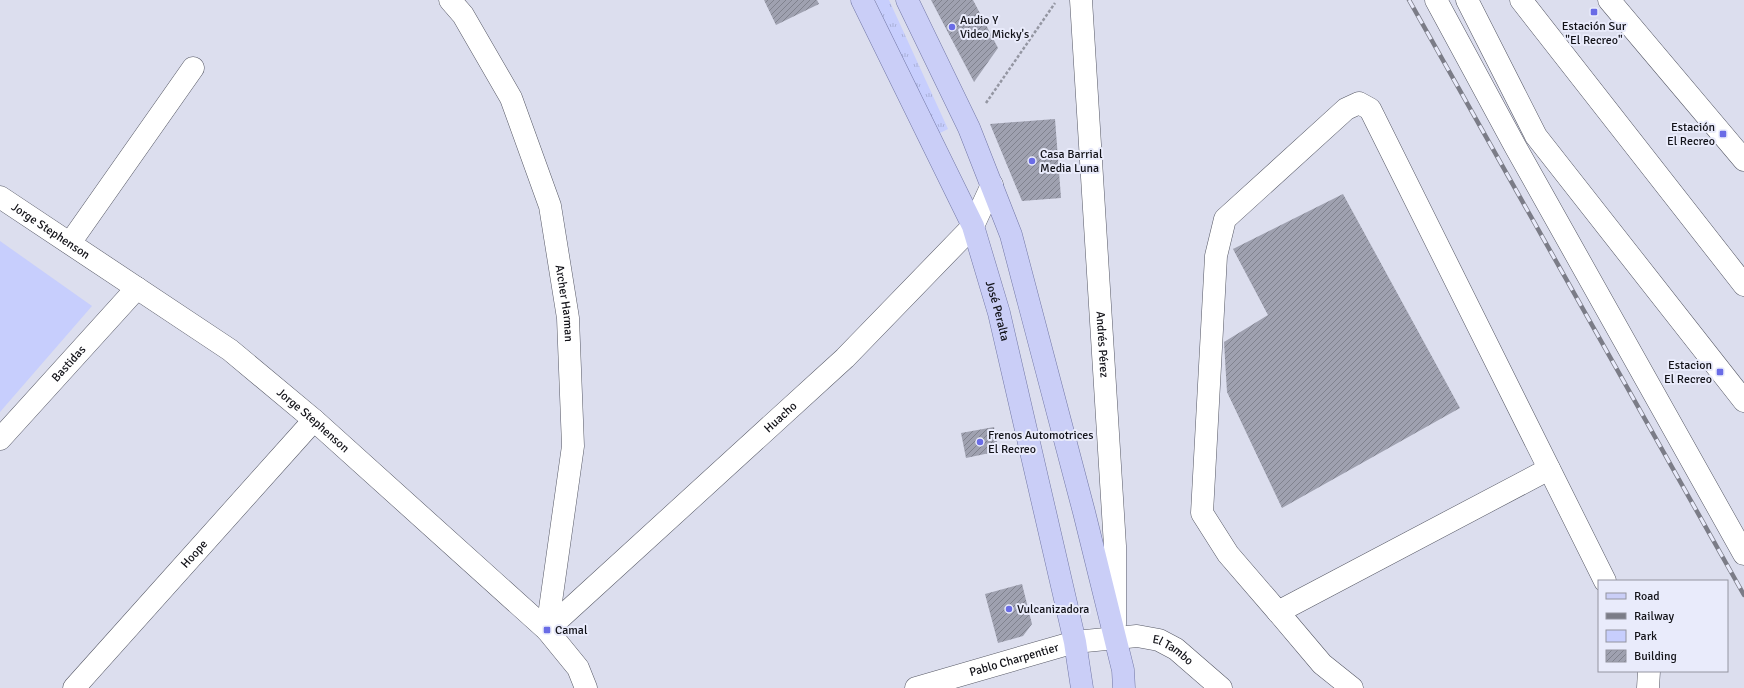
<svg xmlns="http://www.w3.org/2000/svg" width="1744" height="688" font-family="Signika,sans-serif">
	<defs>
		<pattern id="grass-tufts" width="24" height="20" patternUnits="userSpaceOnUse"><rect width="24" height="20" fill="#c7cefd"/><path d="M3 7l-1-3M5 7V3M7 7l1-3M15 17l-1-3M17 17v-4M19 17l1-3" fill="none" stroke="#aab0d8"/></pattern>
		<pattern id="building-hatch" width="6" height="6" patternUnits="userSpaceOnUse"><rect width="6" height="6" fill="#9fa1b0"/><path d="M-1 1l2-2M0 6l6-6M5 7l2-2" fill="none" stroke="#80828e"/></pattern>
	</defs>
	<rect width="100%" height="100%" fill="#dcdeee"/>
	<path fill="url(#grass-tufts)" d="M 875,0 L 889,0 L 948,129 L 936,135 Z"/>
	<path fill="#c7cefd" d="M 0,241 L 92,306 L 0,412 Z"/>
	<g fill="url(#building-hatch)">
		<path d="M 764,0 L 817,0 L 819,4 L 776,25 Z"/>
		<path d="M 931,0 L 973,0 L 998,48 L 974,82 Z"/>
		<path d="M 1055,119 L 1061,198 L 1022,201 L 990,124 Z"/>
		<path d="M 1343,194 L 1460,408 L 1282,508 L 1227,392 L 1224,342 L 1268,315 L 1233,249 Z"/>
		<path d="M 994,427 L 999,451 L 966,458 L 961,433 Z"/>
		<path d="M 1022,584 L 1032,624 L 1023,636 L 998,643 L 985,594 Z"/>
	</g>
	<g fill="none" stroke-linecap="round" stroke-linejoin="round">
		<defs>
			<g id="minor">
				<path id="s1" d="M 450,0 L 463,15 L 511,98 L 550,206 L 568,318 L 573,446 L 547,630"/>
				<path id="s2" d="M 1081,0 L 1115,546 L 1115,624"/>
				<path d="M 1436,0 L 1515,146 L 1744,554"/>
				<path d="M 1467,0 L 1536,136 L 1744,401"/>
				<path d="M 1521,0 L 1744,285"/>
				<path d="M 1609,0 L 1744,160"/>
				<path id="s3" d="M 0,197 L 230,350 L 314,420 L 547,630 L 578,668 L 586,688"/>
				<path d="M 70,243 L 193,68"/>
				<path id="s4" d="M 0,439 L 137,288"/>
				<path d="M 1278,612 L 1549,469"/>
				<path id="s5" d="M 547,630 L 845,358 L 973,226 L 992,185"/>
				<path id="s6" d="M 74,688 L 314,420"/>
				<path id="s7" d="M 916,688 L 1075,642 L 1137,636 L 1159,640 L 1176,649 L 1221,688"/>
				<path d="M 1352,688 L 1322,664 L 1278,612 L 1228,554 L 1202,513 L 1216,256 L 1225,219 L 1346,109 L 1359,103 L 1370,109 L 1605,581"/>
				<path d="M 1648,688 L 1649,671"/>
			</g>
			<g id="major">
				<path id="s8" d="M 862,0 L 973,226 L 999,313 L 1075,642 L 1082,688"/>
				<path d="M 907,0 L 969,128 L 1011,235 L 1084,512 L 1123,670 L 1124,688"/>
			</g>
		</defs>
		<use href="#minor" stroke="#555764" stroke-width="23"/>
		<use href="#major" stroke="#7277a6" stroke-width="23"/>
		<path stroke="#9496a2" stroke-width="2.5" stroke-dasharray="3 2" stroke-linecap="butt" d="M 986,103 L 1055,3"/>
		<use href="#minor" stroke="#fff" stroke-width="22"/>
		<use href="#major" stroke="#cacef7" stroke-width="22"/>
		<defs>
			<path id="rail" d="M 1409,0 L 1744,595"/>
		</defs>
		<use href="#rail" stroke="#7b7c87" stroke-width="4.5"/>
		<use href="#rail" stroke="#e9ebfb" stroke-width="3" stroke-dasharray="9" stroke-linecap="butt"/>
	</g>
	<g fill="#6a6ce6" stroke="#e9ebfb" stroke-width="1.5">
		<rect x="1590" y="8" width="8" height="8" rx="2"/>
		<circle cx="952" cy="27" r="4"/>
		<rect x="1719" y="130" width="8" height="8" rx="2"/>
		<circle cx="1032" cy="161" r="4"/>
		<rect x="1716" y="368" width="8" height="8" rx="2"/>
		<circle cx="980" cy="442" r="4"/>
		<circle cx="1009" cy="609" r="4"/>
		<rect x="543" y="626" width="8" height="8" rx="2"/>
	</g>
	<g text-anchor="middle" dominant-baseline="central" stroke-width="4" stroke-linejoin="round" paint-order="stroke">
		<g font-size="12" fill="#121218" stroke="#e9ebfb" text-anchor="start">
			<text x="960" y="20">Audio Y<tspan x="960" dy="14">Video Micky's</tspan></text>
			<text x="1594" y="26" text-anchor="middle">Estación Sur<tspan x="1594" dy="14">"El Recreo"</tspan></text>
			<text x="1715" y="127" text-anchor="end">Estación<tspan x="1715" dy="14">El Recreo</tspan></text>
			<text x="1040" y="154">Casa Barrial<tspan x="1040" dy="14">Media Luna</tspan></text>
			<text x="1712" y="365" text-anchor="end">Estacion<tspan x="1712" dy="14">El Recreo</tspan></text>
			<text x="988" y="435">Frenos Automotrices<tspan x="988" dy="14">El Recreo</tspan></text>
			<text x="1017" y="609">Vulcanizadora</text>
			<text x="555" y="630">Camal</text>
		</g>
		<g font-size="12" fill="#121218" stroke="#e9ebfb">
			<text stroke="none"><textPath href="#s3" startOffset="61">Jorge Stephenson</textPath></text>
			<text stroke="none"><textPath href="#s1" startOffset="329">Archer Harman</textPath></text>
			<text stroke="none"><textPath href="#s8" startOffset="340">José Peralta</textPath></text>
			<text stroke="none"><textPath href="#s2" startOffset="345">Andrés Pérez</textPath></text>
			<text stroke="none"><textPath href="#s4" startOffset="102">Bastidas</textPath></text>
			<text stroke="none"><textPath href="#s5" startOffset="316">Huacho</textPath></text>
			<text stroke="none"><textPath href="#s3" startOffset="385">Jorge Stephenson</textPath></text>
			<text stroke="none"><textPath href="#s6" startOffset="180">Hoope</textPath></text>
			<text stroke="none"><textPath href="#s7" startOffset="267">El Tambo</textPath></text>
			<text stroke="none"><textPath href="#s7" startOffset="102">Pablo Charpentier</textPath></text>
		</g>
	</g>
	<rect x="1598" y="580" width="130" height="92" fill="#e9ebfb" stroke="#9394a0"/>
	<rect x="1606" y="593" width="20" height="6" fill="#cacef7" stroke="#9394a0"/>
	<text x="1634" y="600" font-size="12" fill="#121218">Road</text>
	<rect x="1606" y="613" width="20" height="6" fill="#7b7c87" stroke="#9394a0"/>
	<text x="1634" y="620" font-size="12" fill="#121218">Railway</text>
	<rect x="1606" y="630" width="20" height="12" fill="#c7cefd" stroke="#9394a0"/>
	<text x="1634" y="640" font-size="12" fill="#121218">Park</text>
	<rect x="1606" y="650" width="20" height="12" fill="url(#building-hatch)" stroke="#9394a0"/>
	<text x="1634" y="660" font-size="12" fill="#121218">Building</text>
</svg>
